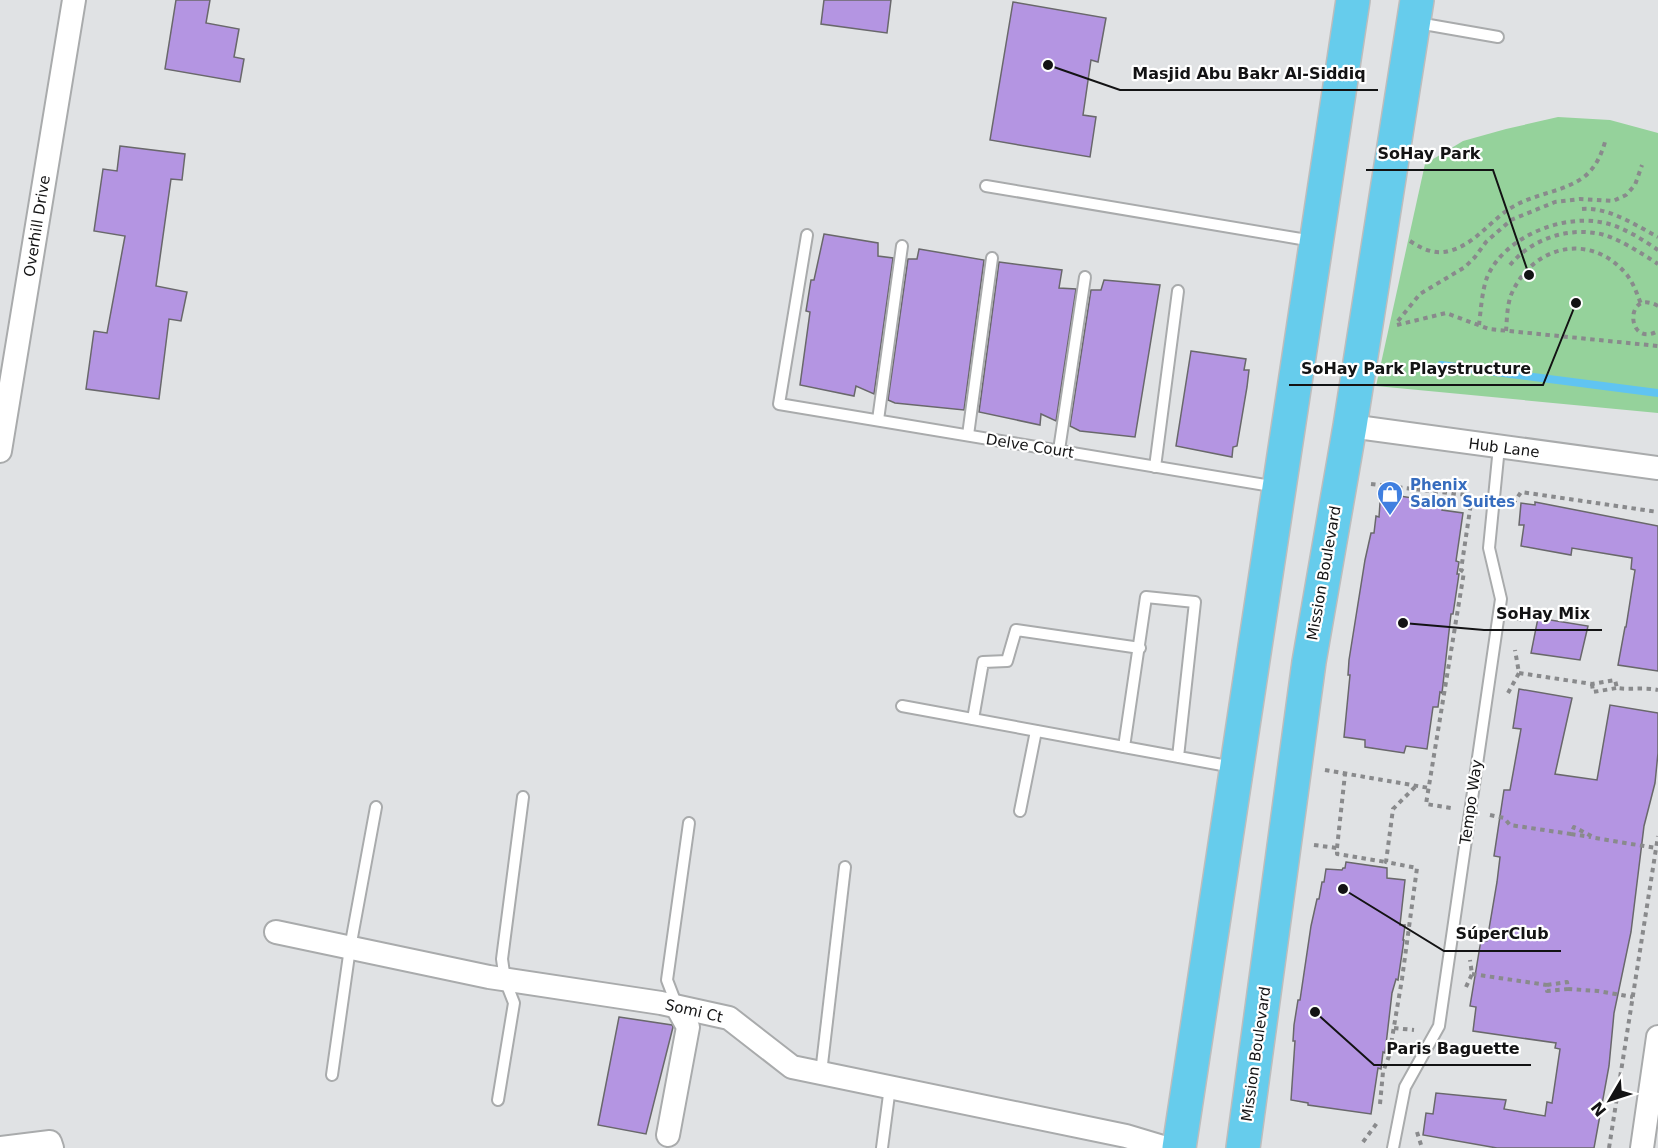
<svg xmlns="http://www.w3.org/2000/svg" width="1658" height="1148" font-family="'DejaVu Sans',sans-serif">
	<rect width="100%" height="100%" fill="#e0e2e4"/>
	<path fill="#95d29b" d="M 1558,117 L 1610,120 L 1658,133 L 1658,413 L 1376,386 L 1425,164 L 1463,141 L 1506,129 Z"/>
	<g fill="none" stroke-linecap="round" stroke-linejoin="round">
		<path stroke="#60c4f1" stroke-width="8" d="M 1441,365 L 1658,393"/>
	</g>
	<g fill="#b495e2" stroke="#69686b" stroke-width="1.5">
		<path d="M 176,0 L 210,0 L 206,23 L 239,29 L 234,57 L 244,59 L 240,82 L 165,69 Z"/>
		<path d="M 824,0 L 891,0 L 887,33 L 821,24 Z"/>
		<path d="M 1013,2 L 1106,18 L 1098,62 L 1091,60 L 1083,115 L 1096,117 L 1090,157 L 990,140 Z"/>
		<path d="M 120,146 L 185,154 L 182,180 L 171,179 L 156,286 L 187,292 L 181,321 L 169,319 L 159,399 L 86,389 L 94,331 L 107,333 L 125,236 L 94,231 L 103,169 L 117,171 Z"/>
		<path d="M 824,234 L 878,243 L 878,256 L 893,258 L 874,394 L 856,386 L 854,396 L 800,385 L 810,312 L 806,311 L 811,280 L 814,280 Z"/>
		<path d="M 919,249 L 984,260 L 964,410 L 895,403 L 888,400 L 908,259 L 917,259 Z"/>
		<path d="M 999,262 L 1062,270 L 1059,288 L 1076,289 L 1056,421 L 1041,414 L 1040,425 L 979,412 Z"/>
		<path d="M 1104,280 L 1160,285 L 1135,437 L 1080,431 L 1070,426 L 1091,290 L 1101,290 Z"/>
		<path d="M 1191,351 L 1246,359 L 1244,370 L 1249,370 L 1247,387 L 1237,446 L 1233,447 L 1232,457 L 1176,446 Z"/>
		<path d="M 1400,496 L 1443,503 L 1442,510 L 1463,513 L 1456,561 L 1459,562 L 1457,574 L 1459,574 L 1453,614 L 1451,614 L 1442,693 L 1440,692 L 1438,707 L 1433,707 L 1427,749 L 1406,746 L 1404,753 L 1365,747 L 1365,740 L 1344,737 L 1350,675 L 1348,675 L 1349,660 L 1365,560 L 1371,533 L 1374,533 L 1376,516 L 1379,517 L 1380,503 L 1397,505 L 1397,502 L 1399,503 Z"/>
		<path d="M 1535,502 L 1658,526 L 1658,671 L 1618,665 L 1625,627 L 1626,627 L 1635,570 L 1631,569 L 1632,558 L 1572,548 L 1571,555 L 1521,546 L 1524,525 L 1519,525 L 1521,503 L 1535,505 Z"/>
		<path d="M 1538,618 L 1588,626 L 1580,660 L 1531,653 Z"/>
		<path d="M 1519,689 L 1572,698 L 1555,774 L 1597,780 L 1610,705 L 1658,713 L 1658,753 L 1655,783 L 1644,826 L 1631,932 L 1614,1013 L 1609,1066 L 1594,1148 L 1497,1148 L 1423,1135 L 1426,1113 L 1433,1114 L 1436,1093 L 1506,1100 L 1504,1109 L 1545,1116 L 1547,1102 L 1552,1103 L 1560,1049 L 1555,1048 L 1556,1043 L 1473,1031 L 1476,1007 L 1470,1006 L 1481,940 L 1487,941 L 1497,882 L 1500,857 L 1494,856 L 1504,790 L 1510,790 L 1521,729 L 1513,728 Z"/>
		<path d="M 1346,862 L 1387,868 L 1387,878 L 1405,880 L 1400,925 L 1405,925 L 1403,940 L 1404,940 L 1398,980 L 1396,979 L 1392,993 L 1385,1053 L 1383,1052 L 1381,1069 L 1378,1068 L 1371,1114 L 1308,1105 L 1308,1103 L 1291,1100 L 1295,1041 L 1293,1041 L 1294,1025 L 1298,1000 L 1300,1000 L 1311,926 L 1317,899 L 1319,899 L 1322,882 L 1324,882 L 1326,869 L 1342,870 L 1343,868 L 1345,868 Z"/>
		<path d="M 619,1017 L 672,1025 L 673,1027 L 646,1134 L 598,1125 Z"/>
	</g>
	<g fill="none" stroke-linecap="round" stroke-linejoin="round">
		<defs>
			<g id="lane">
				<path d="M 1418,23 L 1498,37"/>
				<path d="M 986,186 L 1313,241"/>
				<path d="M 807,235 L 779,404 L 1277,487"/>
				<path d="M 878,420 L 902,246"/>
				<path d="M 968,435 L 992,258"/>
				<path d="M 1059,450 L 1085,277"/>
				<path d="M 1155,467 L 1178,291"/>
				<path d="M 902,706 L 1124,747"/>
				<path d="M 973,719 L 983,662 L 1007,661 L 1016,630 L 1140,648"/>
				<path d="M 1178,757 L 1195,602 L 1146,597 L 1124,747 L 1233,767"/>
				<path d="M 1020,811 L 1036,731"/>
				<path d="M 677,1006 L 667,980 L 689,823"/>
				<path d="M 821,1073 L 845,867"/>
				<path d="M 332,1075 L 350,948 L 376,807"/>
				<path d="M 498,1100 L 514,1003 L 505,980 L 502,959 L 523,797"/>
				<path d="M 882,1148 L 890,1087"/>
				<path d="M 1393,1148 L 1405,1087 L 1439,1026 L 1501,599 L 1489,548 L 1499,447"/>
			</g>
			<g id="street">
				<path d="M 1350,426 L 1658,468"/>
				<path d="M 0,451 L 74,0"/>
				<path d="M 276,932 L 489,977 L 661,1003 L 729,1018 L 792,1067 L 1126,1136 L 1166,1148"/>
				<path d="M 668,1135 L 688,1027 L 677,1007"/>
				<path d="M 0,1148 L 50,1142 L 52,1148"/>
				<path d="M 1642,1148 L 1658,1037"/>
			</g>
			<g id="primary">
				<path d="M 1179,1148 L 1353,0"/>
				<path d="M 1243,1148 L 1309,662 L 1350,426 L 1417,0"/>
			</g>
		</defs>
		<use href="#lane" stroke="#a9abac" stroke-width="14"/>
		<use href="#street" stroke="#a9abac" stroke-width="26"/>
		<use href="#primary" stroke="#bdbdbd" stroke-width="36"/>
		<g stroke="#898a8c" stroke-width="4" stroke-dasharray="4.5 4.5" stroke-linecap="butt">
			<path d="M 1582,209 C 1609,207 1635,225 1658,237"/>
			<path d="M 1410,241 C 1422,249 1435,255 1449,251 C 1477,244 1491,218 1516,205 C 1538,193 1563,192 1584,177 C 1595,168 1601,156 1605,142"/>
			<path d="M 1510,265 C 1530,241 1563,228 1595,233 C 1614,235 1641,253 1658,264"/>
			<path d="M 1658,306 C 1624,287 1626,349 1658,331"/>
			<path d="M 1398,321 L 1420,294 L 1465,267 L 1475,257 L 1486,242 L 1511,220 L 1555,202 L 1580,199 L 1613,201 L 1626,195 L 1635,185 L 1642,165"/>
			<path d="M 1397,325 L 1446,313 L 1489,329 L 1658,346"/>
			<path d="M 1479,325 C 1481,309 1482,289 1488,275 C 1506,237 1560,215 1600,222 C 1620,225 1642,239 1658,250"/>
			<path d="M 1506,331 C 1507,319 1507,306 1511,295 C 1532,245 1591,231 1627,275 C 1634,284 1637,294 1641,304"/>
			<path d="M 1371,484 L 1466,495 L 1471,503 L 1461,570 L 1464,572 L 1426,804 L 1451,808"/>
			<path d="M 1513,504 L 1521,492 L 1658,512"/>
			<path d="M 1519,621 L 1524,610"/>
			<path d="M 1519,673 L 1592,684 L 1615,680 L 1617,688 C 1631,690 1644,687 1658,690"/>
			<path d="M 1592,684 L 1593,692 L 1617,688"/>
			<path d="M 1508,693 L 1519,673 L 1515,650"/>
			<path d="M 1325,770 L 1429,788"/>
			<path d="M 1490,815 L 1504,818 L 1510,825 L 1571,834 L 1574,827 L 1595,838 L 1656,848"/>
			<path d="M 1571,834 L 1591,837"/>
			<path d="M 1314,845 L 1337,848 L 1337,854 L 1386,862"/>
			<path d="M 1337,848 L 1345,774"/>
			<path d="M 1472,974 L 1547,985 L 1547,991 L 1568,989"/>
			<path d="M 1547,985 L 1567,982 L 1568,989 L 1598,991 L 1633,997"/>
			<path d="M 1466,987 L 1472,974 L 1470,960"/>
			<path d="M 1394,1028 L 1414,1030"/>
			<path d="M 1380,1104 L 1383,1072 L 1389,1056 L 1402,979 L 1417,868 L 1386,862 L 1393,809 L 1416,786"/>
			<path d="M 1417,1132 L 1422,1148"/>
			<path d="M 1363,1142 L 1377,1123"/>
			<path d="M 1609,1148 L 1658,836"/>
		</g>
		<use href="#lane" stroke="#fff" stroke-width="10"/>
		<use href="#street" stroke="#fff" stroke-width="22"/>
		<use href="#primary" stroke="#66ccec" stroke-width="33"/>
	</g>
	<defs>
		<symbol id="shop-pin" viewBox="-11 -11 22 30"><path d="M0 17L-7.5 6A9.5 9.5 0 1 1 7.5 6Z" fill="#3f7fe0" stroke="#fff"/><path d="M-5-2.5h2.3a2.7 3.5 0 0 1 5.4 0H5L5.5 6h-11ZM-1.5-2.5h3a1.5 2.3 0 0 0-3 0Z" fill="#fff"/></symbol>
	</defs>
	<g fill-rule="evenodd">
		<use href="#shop-pin" x="1375" y="479" width="30" height="40"/>
	</g>
	<g text-anchor="middle" dominant-baseline="central" stroke-width="4.5" stroke-linejoin="round" paint-order="stroke">
		<g font-size="15" fill="#131314" stroke="#fff">
			<text transform="translate(37 226) rotate(-81)">Overhill Drive</text>
			<text transform="translate(1030 446) rotate(9)">Delve Court</text>
			<text transform="translate(1504 448) rotate(7)">Hub Lane</text>
			<text transform="translate(1324 573) rotate(-80)">Mission Boulevard</text>
			<text transform="translate(1471 802) rotate(-82)">Tempo Way</text>
			<text transform="translate(694 1011) rotate(13)">Somi Ct</text>
			<text transform="translate(1256 1054) rotate(-82)">Mission Boulevard</text>
		</g>
		<g font-size="15" font-weight="bold" fill="#366cbe" stroke="#fff" text-anchor="start">
			<text x="1410" y="485">Phenix<tspan x="1410" dy="17">Salon Suites</tspan></text>
		</g>
	</g>
	<path fill="none" stroke="#131314" stroke-width="2" d="M1048 65L1120 90H1378M1529 275L1493 170H1366M1576 303L1543 385H1289M1403 623L1484 630H1602M1343 889L1444 951H1561M1315 1012L1374 1065H1531"/>
	<g fill="#131314" stroke="#fff" stroke-width="2">
		<circle cx="1048" cy="65" r="6"/>
		<circle cx="1529" cy="275" r="6"/>
		<circle cx="1576" cy="303" r="6"/>
		<circle cx="1403" cy="623" r="6"/>
		<circle cx="1343" cy="889" r="6"/>
		<circle cx="1315" cy="1012" r="6"/>
	</g>
	<g font-size="16" text-anchor="middle" font-weight="bold" fill="#131314" stroke="#fff" stroke-width="4.5" stroke-linejoin="round" paint-order="stroke">
		<text x="1249" y="79">Masjid Abu Bakr Al-Siddiq</text>
		<text x="1429" y="159">SoHay Park</text>
		<text x="1416" y="374">SoHay Park Playstructure</text>
		<text x="1543" y="619">SoHay Mix</text>
		<text x="1502" y="939">SúperClub</text>
		<text x="1453" y="1054">Paris Baguette</text>
	</g>
	<g transform="translate(1610 1100) rotate(231)" stroke="#ffffff" stroke-width="4.5" paint-order="stroke">
	<path d="M0-4.5L10 22L0 15L-10 22Z" fill="#131314"/>
	<text y="-9" font-size="16" font-weight="bold" text-anchor="middle" fill="#131314">N</text>
	</g>
</svg>
